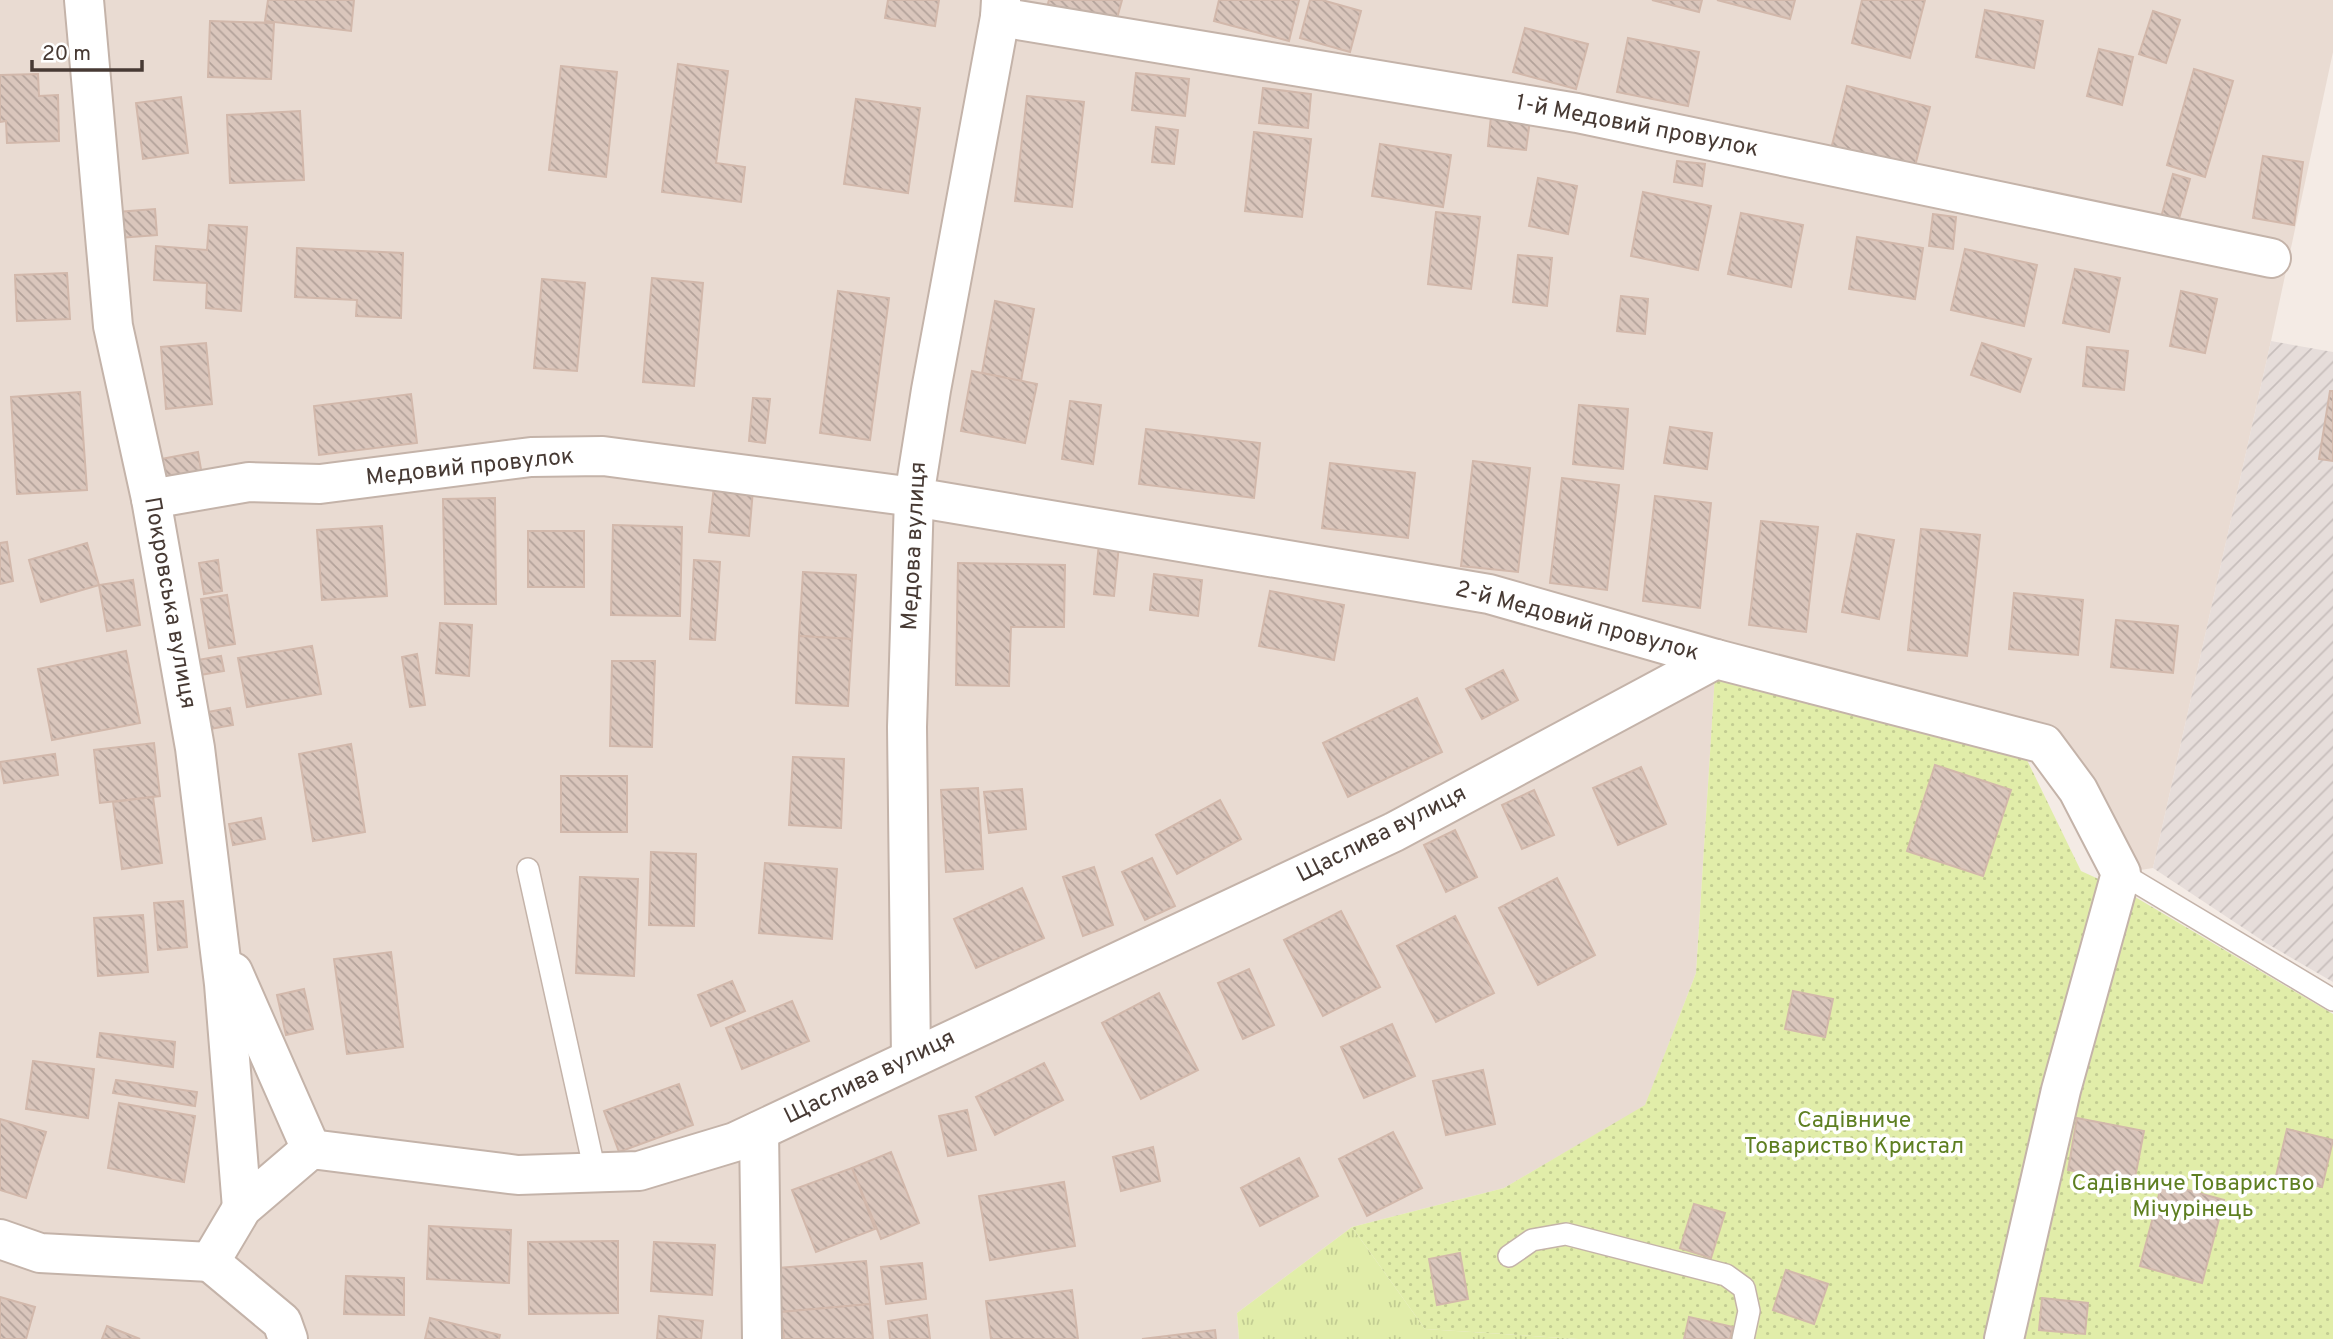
<svg xmlns="http://www.w3.org/2000/svg" width="2333" height="1339" font-family="Overpass,sans-serif">
	<defs>
		<pattern id="industrial-furrows" width="10" height="10" patternUnits="userSpaceOnUse" patternTransform="scale(1.75)"><rect width="10" height="10" fill="#e6ddda"/><path d="M-1 1l2-2M0 10L10 0M9 11l2-2" fill="none" stroke="#c7bebc"/></pattern>
		<pattern id="grass-tufts" width="24" height="20" patternUnits="userSpaceOnUse" patternTransform="scale(1.75)"><rect width="24" height="20" fill="#e1eda9"/><path d="M3 7l-1-3M5 7V3M7 7l1-3M15 17l-1-3M17 17v-4M19 17l1-3" fill="none" stroke="#c2cc92"/></pattern>
		<pattern id="garden-dots" width="8" height="8" patternUnits="userSpaceOnUse" patternTransform="scale(1.75)"><rect width="8" height="8" fill="#e1eda9"/><path d="M2 2h.1M6 6h.1" fill="none" stroke="#c2cc92" stroke-width="1.8" stroke-linecap="round"/></pattern>
		<pattern id="building-back-hatch" width="6" height="6" patternUnits="userSpaceOnUse" patternTransform="scale(1.75)"><rect width="6" height="6" fill="#dac6bc"/><path d="M-1 5l2 2M0 0l6 6M5-1l2 2" fill="none" stroke="#b3a29a"/></pattern>
	</defs>
	<rect width="100%" height="100%" fill="#f4ebe5"/>
	<path fill="#e9dbd2" d="M 0,0 L 2333,0 L 2333,52 L 2271,341 L 2153,868 L 2121,873 L 2044,744 L 1716,660 L 1696,973 L 1645,1106 L 1504,1188 L 1352,1227 L 1237,1313 L 1239,1339 L 0,1339 Z"/>
	<path fill="url(#industrial-furrows)" d="M 2271,341 L 2333,352 L 2333,982 L 2266,943 L 2153,868 Z"/>
	<path fill="url(#grass-tufts)" d="M 1352,1227 L 1425,1329 L 1578,1339 L 1239,1339 L 1237,1313 Z"/>
	<path fill="url(#garden-dots)" d="M 1716,659 L 2026,758 L 2081,871 L 2125,891 L 2333,1014 L 2333,1339 L 1578,1339 L 1425,1329 L 1352,1227 L 1504,1188 L 1645,1105 L 1696,973 Z"/>
	<g fill="url(#building-back-hatch)" stroke="#d2b8ab" stroke-width="2">
		<path d="M 268,0 L 354,0 L 351,31 L 265,21 Z"/>
		<path d="M 888,0 L 939,0 L 935,26 L 885,18 Z"/>
		<path d="M 1049,0 L 1122,0 L 1114,29 L 1046,10 Z"/>
		<path d="M 1219,0 L 1299,0 L 1289,41 L 1214,21 Z"/>
		<path d="M 1310,0 L 1322,0 L 1361,11 L 1350,52 L 1300,38 Z"/>
		<path d="M 1652,0 L 1702,0 L 1699,12 Z"/>
		<path d="M 1717,0 L 1795,0 L 1790,19 Z"/>
		<path d="M 1862,0 L 1925,0 L 1910,58 L 1852,43 Z"/>
		<path d="M 1985,10 L 2043,21 L 2034,68 L 1976,57 Z"/>
		<path d="M 2153,11 L 2180,20 L 2166,63 L 2139,54 Z"/>
		<path d="M 210,21 L 274,23 L 271,79 L 208,77 Z"/>
		<path d="M 1525,28 L 1588,44 L 1576,89 L 1513,72 Z"/>
		<path d="M 1628,38 L 1699,52 L 1688,106 L 1617,92 Z"/>
		<path d="M 2099,49 L 2133,57 L 2122,105 L 2087,96 Z"/>
		<path d="M 678,64 L 728,71 L 716,163 L 745,167 L 741,202 L 662,192 Z"/>
		<path d="M 561,66 L 617,72 L 606,177 L 549,170 Z"/>
		<path d="M 2194,69 L 2233,81 L 2205,177 L 2167,165 Z"/>
		<path d="M 1136,73 L 1189,79 L 1185,116 L 1132,110 Z"/>
		<path d="M 38,74 L 39,96 L 58,95 L 59,141 L 7,143 L 6,121 L 0,122 L 0,75 Z"/>
		<path d="M 1847,86 L 1930,107 L 1914,170 L 1831,149 Z"/>
		<path d="M 1263,88 L 1311,94 L 1308,128 L 1259,123 Z"/>
		<path d="M 1027,96 L 1084,102 L 1072,207 L 1015,201 Z"/>
		<path d="M 181,97 L 188,153 L 143,159 L 136,103 Z"/>
		<path d="M 856,99 L 920,108 L 908,193 L 844,184 Z"/>
		<path d="M 300,111 L 304,180 L 230,183 L 227,115 Z"/>
		<path d="M 1491,116 L 1530,120 L 1526,150 L 1488,146 Z"/>
		<path d="M 1156,127 L 1178,130 L 1174,164 L 1152,162 Z"/>
		<path d="M 1254,132 L 1311,139 L 1302,217 L 1245,211 Z"/>
		<path d="M 1380,144 L 1451,155 L 1443,207 L 1372,196 Z"/>
		<path d="M 2263,156 L 2303,162 L 2294,225 L 2253,218 Z"/>
		<path d="M 1677,161 L 1705,164 L 1702,186 L 1674,182 Z"/>
		<path d="M 2173,174 L 2190,179 L 2177,226 L 2160,221 Z"/>
		<path d="M 1538,178 L 1577,186 L 1568,234 L 1529,226 Z"/>
		<path d="M 1643,192 L 1711,206 L 1698,270 L 1631,256 Z"/>
		<path d="M 155,209 L 157,235 L 119,238 L 117,212 Z"/>
		<path d="M 1436,212 L 1480,217 L 1471,289 L 1428,284 Z"/>
		<path d="M 1741,213 L 1803,225 L 1791,287 L 1728,274 Z"/>
		<path d="M 1933,214 L 1956,217 L 1953,249 L 1929,246 Z"/>
		<path d="M 209,225 L 247,227 L 241,311 L 206,308 L 207,283 L 154,280 L 156,246 L 207,250 Z"/>
		<path d="M 1857,237 L 1923,248 L 1915,299 L 1849,289 Z"/>
		<path d="M 297,248 L 403,253 L 401,318 L 356,316 L 357,300 L 295,297 Z"/>
		<path d="M 1965,249 L 2037,265 L 2024,326 L 1951,310 Z"/>
		<path d="M 1518,255 L 1552,258 L 1547,306 L 1513,302 Z"/>
		<path d="M 2075,269 L 2120,278 L 2109,332 L 2063,323 Z"/>
		<path d="M 67,273 L 70,319 L 17,321 L 15,275 Z"/>
		<path d="M 652,278 L 703,283 L 694,386 L 643,382 Z"/>
		<path d="M 542,279 L 585,283 L 577,371 L 534,368 Z"/>
		<path d="M 838,291 L 889,298 L 870,440 L 820,433 Z"/>
		<path d="M 2181,291 L 2217,299 L 2205,353 L 2170,346 Z"/>
		<path d="M 1621,296 L 1648,299 L 1645,334 L 1617,331 Z"/>
		<path d="M 995,301 L 1034,309 L 1021,381 L 982,373 Z"/>
		<path d="M 206,343 L 212,404 L 166,409 L 161,347 Z"/>
		<path d="M 1982,343 L 2031,359 L 2020,392 L 1971,375 Z"/>
		<path d="M 2087,347 L 2128,351 L 2124,390 L 2083,386 Z"/>
		<path d="M 972,371 L 1037,384 L 1025,443 L 961,431 Z"/>
		<path d="M 2330,391 L 2333,391 L 2333,461 L 2319,459 Z"/>
		<path d="M 80,392 L 87,490 L 17,494 L 11,397 Z"/>
		<path d="M 411,394 L 417,443 L 319,455 L 314,406 Z"/>
		<path d="M 753,398 L 770,399 L 765,443 L 749,441 Z"/>
		<path d="M 1070,401 L 1101,405 L 1093,464 L 1062,459 Z"/>
		<path d="M 1579,405 L 1628,409 L 1623,469 L 1573,464 Z"/>
		<path d="M 1670,427 L 1712,433 L 1707,469 L 1664,463 Z"/>
		<path d="M 1146,429 L 1260,443 L 1254,498 L 1139,484 Z"/>
		<path d="M 198,452 L 202,475 L 160,482 L 156,460 Z"/>
		<path d="M 1473,461 L 1530,468 L 1518,572 L 1461,566 Z"/>
		<path d="M 1330,463 L 1415,473 L 1408,538 L 1322,528 Z"/>
		<path d="M 1562,478 L 1619,485 L 1607,590 L 1550,583 Z"/>
		<path d="M 714,486 L 753,490 L 749,536 L 709,532 Z"/>
		<path d="M 1655,496 L 1711,503 L 1700,608 L 1643,601 Z"/>
		<path d="M 495,498 L 496,604 L 445,604 L 443,499 Z"/>
		<path d="M 1761,521 L 1818,527 L 1806,632 L 1749,625 Z"/>
		<path d="M 613,525 L 682,527 L 680,616 L 611,615 Z"/>
		<path d="M 382,526 L 387,596 L 322,600 L 317,530 Z"/>
		<path d="M 1921,529 L 1980,535 L 1967,656 L 1908,650 Z"/>
		<rect x="528" y="531" width="56" height="56"/>
		<path d="M 1857,534 L 1894,540 L 1879,619 L 1842,612 Z"/>
		<path d="M 7,542 L 13,581 L 0,584 L 0,543 Z"/>
		<path d="M 87,543 L 99,585 L 41,602 L 29,560 Z"/>
		<path d="M 1099,543 L 1119,545 L 1114,596 L 1094,594 Z"/>
		<path d="M 218,560 L 222,591 L 204,594 L 199,563 Z"/>
		<path d="M 694,560 L 720,562 L 715,640 L 690,639 Z"/>
		<path d="M 958,563 L 1065,565 L 1064,627 L 1011,627 L 1009,686 L 956,685 Z"/>
		<path d="M 803,572 L 856,575 L 852,639 L 799,636 Z"/>
		<path d="M 1154,574 L 1202,580 L 1198,616 L 1150,610 Z"/>
		<path d="M 133,580 L 140,625 L 107,631 L 99,585 Z"/>
		<path d="M 1270,591 L 1344,605 L 1334,660 L 1259,646 Z"/>
		<path d="M 2014,593 L 2083,600 L 2078,655 L 2009,649 Z"/>
		<path d="M 227,595 L 235,644 L 209,648 L 201,599 Z"/>
		<path d="M 2116,620 L 2178,626 L 2173,673 L 2111,667 Z"/>
		<path d="M 440,623 L 472,625 L 469,676 L 436,673 Z"/>
		<path d="M 799,636 L 852,639 L 848,706 L 796,703 Z"/>
		<path d="M 312,646 L 321,694 L 247,707 L 238,658 Z"/>
		<path d="M 126,651 L 140,723 L 52,740 L 38,669 Z"/>
		<path d="M 417,654 L 425,705 L 410,707 L 402,657 Z"/>
		<path d="M 221,656 L 224,671 L 194,676 L 192,661 Z"/>
		<path d="M 612,661 L 655,661 L 652,747 L 610,746 Z"/>
		<path d="M 1503,670 L 1518,700 L 1482,719 L 1466,689 Z"/>
		<path d="M 1417,698 L 1442,752 L 1348,797 L 1323,743 Z"/>
		<path d="M 230,708 L 233,725 L 204,730 L 202,713 Z"/>
		<path d="M 154,743 L 160,796 L 100,803 L 94,750 Z"/>
		<path d="M 351,744 L 365,832 L 313,841 L 299,754 Z"/>
		<path d="M 55,754 L 58,775 L 4,783 L 0,762 Z"/>
		<path d="M 793,757 L 844,759 L 841,828 L 789,825 Z"/>
		<path d="M 1935,765 L 2011,790 L 1983,876 L 1907,851 Z"/>
		<path d="M 1641,767 L 1666,824 L 1618,845 L 1593,788 Z"/>
		<rect x="561" y="776" width="66" height="56"/>
		<path d="M 978,788 L 983,869 L 946,872 L 941,790 Z"/>
		<path d="M 1022,789 L 1026,829 L 989,833 L 984,792 Z"/>
		<path d="M 1534,790 L 1554,835 L 1522,849 L 1502,805 Z"/>
		<path d="M 153,797 L 162,863 L 122,869 L 113,802 Z"/>
		<path d="M 1220,800 L 1241,839 L 1177,874 L 1156,835 Z"/>
		<path d="M 261,818 L 265,839 L 233,845 L 229,824 Z"/>
		<path d="M 1455,830 L 1477,877 L 1446,892 L 1424,845 Z"/>
		<path d="M 651,852 L 696,854 L 694,926 L 649,925 Z"/>
		<path d="M 1152,858 L 1175,906 L 1145,920 L 1122,872 Z"/>
		<path d="M 765,863 L 837,869 L 832,939 L 759,933 Z"/>
		<path d="M 1094,867 L 1113,925 L 1083,936 L 1063,877 Z"/>
		<path d="M 580,877 L 638,879 L 634,976 L 576,973 Z"/>
		<path d="M 1557,878 L 1595,955 L 1538,985 L 1499,908 Z"/>
		<path d="M 1022,888 L 1044,938 L 976,968 L 954,919 Z"/>
		<path d="M 183,901 L 187,947 L 158,950 L 154,903 Z"/>
		<path d="M 1341,911 L 1380,987 L 1323,1016 L 1284,940 Z"/>
		<path d="M 143,915 L 148,972 L 98,976 L 94,918 Z"/>
		<path d="M 1455,916 L 1494,993 L 1436,1022 L 1397,946 Z"/>
		<path d="M 391,952 L 403,1047 L 347,1054 L 334,959 Z"/>
		<path d="M 1249,969 L 1274,1025 L 1243,1039 L 1218,983 Z"/>
		<path d="M 732,981 L 745,1011 L 711,1026 L 698,995 Z"/>
		<path d="M 304,989 L 313,1029 L 286,1035 L 277,995 Z"/>
		<path d="M 1793,991 L 1833,999 L 1825,1037 L 1785,1029 Z"/>
		<path d="M 1159,993 L 1198,1070 L 1141,1099 L 1102,1023 Z"/>
		<path d="M 792,1001 L 809,1041 L 742,1069 L 726,1028 Z"/>
		<path d="M 1392,1024 L 1415,1076 L 1364,1098 L 1341,1047 Z"/>
		<path d="M 100,1033 L 175,1042 L 173,1067 L 97,1057 Z"/>
		<path d="M 33,1061 L 94,1069 L 88,1118 L 26,1109 Z"/>
		<path d="M 1044,1063 L 1063,1100 L 995,1135 L 976,1097 Z"/>
		<path d="M 1483,1070 L 1495,1124 L 1446,1135 L 1433,1081 Z"/>
		<path d="M 116,1080 L 197,1092 L 195,1106 L 113,1093 Z"/>
		<path d="M 679,1084 L 693,1125 L 619,1152 L 604,1111 Z"/>
		<path d="M 119,1103 L 195,1116 L 184,1182 L 108,1168 Z"/>
		<path d="M 967,1110 L 976,1150 L 948,1156 L 939,1116 Z"/>
		<path d="M 2077,1118 L 2144,1131 L 2134,1183 L 2068,1170 Z"/>
		<path d="M 0,1119 L 46,1132 L 26,1198 L 0,1190 Z"/>
		<path d="M 2287,1129 L 2333,1140 L 2322,1187 L 2276,1176 Z"/>
		<path d="M 1393,1132 L 1422,1188 L 1367,1216 L 1339,1159 Z"/>
		<path d="M 1153,1147 L 1160,1181 L 1121,1191 L 1113,1157 Z"/>
		<path d="M 891,1152 L 919,1223 L 881,1239 L 852,1168 Z"/>
		<path d="M 1299,1158 L 1318,1196 L 1260,1226 L 1241,1188 Z"/>
		<path d="M 852,1168 L 875,1229 L 816,1252 L 792,1190 Z"/>
		<path d="M 1064,1182 L 1075,1246 L 990,1260 L 979,1196 Z"/>
		<path d="M 2162,1183 L 2224,1200 L 2202,1283 L 2140,1266 Z"/>
		<path d="M 1694,1204 L 1725,1213 L 1711,1258 L 1680,1248 Z"/>
		<path d="M 429,1226 L 511,1230 L 509,1283 L 427,1279 Z"/>
		<path d="M 618,1241 L 618,1313 L 529,1314 L 528,1242 Z"/>
		<path d="M 654,1242 L 715,1245 L 712,1295 L 651,1291 Z"/>
		<path d="M 1460,1253 L 1468,1299 L 1437,1305 L 1429,1259 Z"/>
		<path d="M 866,1261 L 870,1304 L 781,1312 L 778,1268 Z"/>
		<path d="M 922,1263 L 926,1299 L 886,1304 L 881,1267 Z"/>
		<path d="M 1786,1270 L 1828,1284 L 1814,1324 L 1773,1310 Z"/>
		<path d="M 346,1276 L 404,1278 L 404,1315 L 344,1314 Z"/>
		<path d="M 1072,1290 L 1078,1339 L 991,1339 L 986,1301 Z"/>
		<path d="M 0,1297 L 35,1307 L 26,1339 L 0,1339 Z"/>
		<path d="M 2042,1298 L 2088,1303 L 2085,1334 L 2039,1330 Z"/>
		<path d="M 870,1304 L 873,1339 L 784,1339 L 781,1312 Z"/>
		<path d="M 927,1315 L 930,1339 L 890,1339 L 888,1321 Z"/>
		<path d="M 659,1316 L 703,1321 L 701,1339 L 657,1339 Z"/>
		<path d="M 1689,1317 L 1733,1327 L 1730,1339 L 1684,1339 Z"/>
		<path d="M 430,1318 L 500,1335 L 499,1339 L 425,1339 Z"/>
		<path d="M 107,1326 L 140,1339 L 102,1339 Z"/>
		<path d="M 1215,1330 L 1216,1339 L 1142,1339 Z"/>
	</g>
	<g fill="none" stroke-linecap="round" stroke-linejoin="round">
		<defs>
			<g id="service">
				<path d="M 528,869 L 595,1172"/>
				<path d="M 2121,873 L 2333,1000"/>
				<path d="M 1509,1256 L 1532,1240 L 1566,1234 L 1726,1275 L 1744,1288 L 1749,1311 L 1743,1339"/>
			</g>
			<g id="minor">
				<path d="M 84,0 L 113,326 L 151,499 L 195,748 L 224,984 L 242,1208"/>
				<path d="M 1000,17 L 1577,113 L 2271,258"/>
				<path d="M 151,499 L 249,482 L 320,484 L 531,457 L 603,456 L 914,497 L 1489,594 L 1716,659 L 2044,744 L 2078,790 L 2121,873 L 2061,1090 L 2004,1339"/>
				<path d="M 233,972 L 311,1149"/>
				<path d="M 911,1058 L 907,727 L 914,497 L 931,390 L 1000,17 L 1001,0"/>
				<path d="M 759,1131 L 762,1339"/>
				<path d="M 0,1239 L 40,1253 L 210,1262 L 242,1208 L 311,1149 L 518,1175 L 639,1171 L 735,1142 L 1394,832 L 1716,659"/>
				<path d="M 210,1262 L 282,1322 L 288,1339"/>
			</g>
		</defs>
		<use href="#service" stroke="#c4b3a9" stroke-width="24"/>
		<use href="#minor" stroke="#c4b3a9" stroke-width="42"/>
		<use href="#service" stroke="#fff" stroke-width="21"/>
		<use href="#minor" stroke="#fff" stroke-width="38"/>
	</g>
	<g text-anchor="middle" dominant-baseline="central" stroke-width="7" stroke-linejoin="round" paint-order="stroke">
		<g font-size="23" fill="#473a34" stroke="#fff">
			<text transform="translate(1637 127) rotate(11)">1-й Медовий провулок</text>
			<text transform="translate(470 468) rotate(-6)">Медовий провулок</text>
			<text transform="translate(915 546) rotate(-87)">Медова вулиця</text>
			<text transform="translate(169 603) rotate(80)">Покровська вулиця</text>
			<text transform="translate(1577 622) rotate(15)">2-й Медовий провулок</text>
			<text transform="translate(1382 835) rotate(-27)">Щаслива вулиця</text>
			<text transform="translate(870 1078) rotate(-26)">Щаслива вулиця</text>
		</g>
		<g font-size="23" fill="#5e7f21" stroke="#fff">
			<text x="1854" y="1121">Садівниче<tspan x="1854" dy="26">Товариство Кристал</tspan></text>
			<text x="2193" y="1184">Садівниче Товариство<tspan x="2193" dy="26">Мічурінець</tspan></text>
		</g>
	</g>
	<path d="M32 60v10h110v-10" fill="none" stroke="#473a34" stroke-width="3.5"/>
	<text x="42" y="60" font-size="21" fill="#473a34" stroke="#ffffff" stroke-width="5" paint-order="stroke">20 m</text>
</svg>
